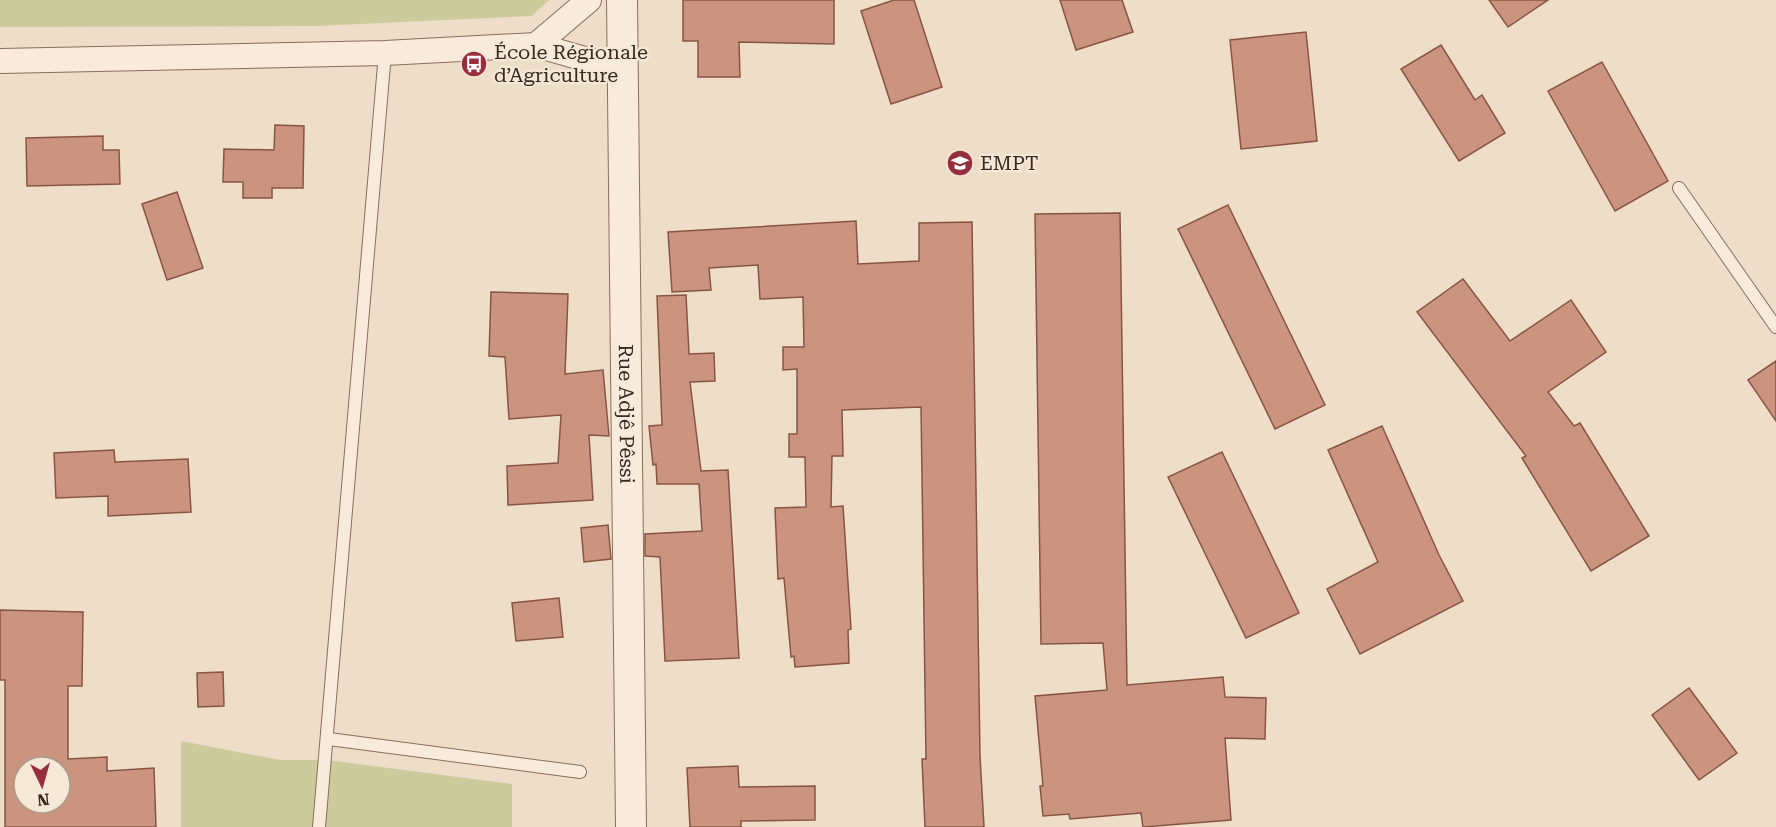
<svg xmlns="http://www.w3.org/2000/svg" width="1776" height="827" font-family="'Roboto Serif',serif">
	<rect width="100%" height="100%" fill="#eeddc8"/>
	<g fill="#cccb9b">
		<path d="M 0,0 L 549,0 L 532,16 L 317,26 L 0,27 Z"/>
		<path d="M 181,741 L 280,760 L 327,760 L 512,784 L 512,827 L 181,827 Z"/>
	</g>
	<g fill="#cb947f" stroke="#885543" stroke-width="1.5" fill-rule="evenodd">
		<path d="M 683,0 L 834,0 L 834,44 L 739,42 L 740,77 L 698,77 L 698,41 L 683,41 Z"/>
		<path d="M 894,0 L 914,0 L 942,87 L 891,104 L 861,11 Z"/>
		<path d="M 1060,0 L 1122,0 L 1133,32 L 1076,50 Z"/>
		<path d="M 1489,0 L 1548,0 L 1508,27 Z"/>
		<path d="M 1306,32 L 1317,141 L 1241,149 L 1230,40 Z"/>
		<path d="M 1441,45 L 1475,100 L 1482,95 L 1505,133 L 1459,161 L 1401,69 Z"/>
		<path d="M 1602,62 L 1668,181 L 1615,211 L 1548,91 Z"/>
		<path d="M 275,125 L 304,126 L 303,188 L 272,188 L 272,198 L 243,198 L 243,182 L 223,182 L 224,149 L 274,150 Z"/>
		<path d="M 103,136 L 103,150 L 119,150 L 120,184 L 27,186 L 26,138 Z"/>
		<path d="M 177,192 L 203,268 L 167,280 L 142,204 Z"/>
		<path d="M 1228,205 L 1325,405 L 1275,429 L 1178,229 Z"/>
		<path d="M 1120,213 L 1127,685 L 1223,677 L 1225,697 L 1266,698 L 1265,739 L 1225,738 L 1231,820 L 1143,827 L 1141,813 L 1070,819 L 1069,814 L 1043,816 L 1040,786 L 1043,786 L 1035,696 L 1107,690 L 1103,643 L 1041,644 L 1035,214 Z"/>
		<path d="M 856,221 L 858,264 L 919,261 L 919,223 L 972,222 L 980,756 L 984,827 L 925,827 L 922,759 L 926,759 L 921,407 L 842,410 L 843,456 L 832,456 L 831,507 L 843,506 L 851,629 L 848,630 L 849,663 L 795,667 L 794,656 L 791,657 L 784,578 L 778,579 L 775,508 L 806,507 L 805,457 L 789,457 L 789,434 L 797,434 L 797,369 L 783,370 L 783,347 L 804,347 L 803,297 L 760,299 L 758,265 L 709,268 L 711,290 L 672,292 L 668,232 Z"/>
		<path d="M 1463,279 L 1510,341 L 1571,300 L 1606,352 L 1548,392 L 1574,426 L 1580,423 L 1649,536 L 1591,571 L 1522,458 L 1526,456 L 1417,312 Z"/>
		<path d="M 491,292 L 568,294 L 565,374 L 603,370 L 609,436 L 589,435 L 593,500 L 508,505 L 507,466 L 558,463 L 561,415 L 509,419 L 505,357 L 489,356 Z"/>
		<path d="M 686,295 L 689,354 L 714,353 L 715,381 L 690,382 L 701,471 L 728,470 L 739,658 L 665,661 L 660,557 L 645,556 L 645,534 L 702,531 L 699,484 L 657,484 L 656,464 L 653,465 L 649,426 L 662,425 L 657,296 Z"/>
		<path d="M 1776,361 L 1776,421 L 1748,380 Z"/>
		<path d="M 1382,426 L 1439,555 L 1463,601 L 1360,654 L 1327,589 L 1378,562 L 1328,450 Z"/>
		<path d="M 114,450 L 115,462 L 188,459 L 191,512 L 108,516 L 108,496 L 56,498 L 54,453 Z"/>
		<path d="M 1222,452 L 1299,613 L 1246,638 L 1168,477 Z"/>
		<path d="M 608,525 L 611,559 L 584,562 L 581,528 Z"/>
		<path d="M 559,598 L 563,637 L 516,641 L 512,603 Z"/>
		<path d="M 0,610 L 83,612 L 82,686 L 68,686 L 68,759 L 107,757 L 107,771 L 154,768 L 156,827 L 5,827 L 5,680 L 0,680 ZM 24,767 L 60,767 L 60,803 L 24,803 Z"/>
		<path d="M 223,672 L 224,706 L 198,707 L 197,673 Z"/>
		<path d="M 1689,688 L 1737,753 L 1699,780 L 1652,715 Z"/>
		<path d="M 738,766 L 739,787 L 815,786 L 815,820 L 741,821 L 741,827 L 690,827 L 687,768 Z"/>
	</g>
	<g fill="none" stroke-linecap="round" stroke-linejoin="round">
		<defs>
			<g id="service">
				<path d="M 1679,188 L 1776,327"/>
				<path d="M 329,739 L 580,772"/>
				<path d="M 319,827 L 385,53"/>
			</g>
			<g id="minor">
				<path d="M 536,45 L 589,0"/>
				<path d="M 0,61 L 385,53 L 536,45 L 623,70"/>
			</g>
			<g id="tertiary">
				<path id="s1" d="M 622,0 L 631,827"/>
			</g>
		</defs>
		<use href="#service" stroke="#896e5d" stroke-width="14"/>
		<use href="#minor" stroke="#896e5d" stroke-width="26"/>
		<use href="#tertiary" stroke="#896e5d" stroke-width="32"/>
		<use href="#service" stroke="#f8ebdb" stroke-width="12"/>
		<use href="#minor" stroke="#f8ebdb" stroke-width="24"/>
		<use href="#tertiary" stroke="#f8ebdb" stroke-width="30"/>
	</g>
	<defs>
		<symbol id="bus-disc" viewBox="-11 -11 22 22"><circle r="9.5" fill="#972e3e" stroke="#f5e8d7"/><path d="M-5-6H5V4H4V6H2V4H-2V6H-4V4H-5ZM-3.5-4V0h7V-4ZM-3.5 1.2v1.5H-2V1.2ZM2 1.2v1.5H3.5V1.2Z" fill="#fff"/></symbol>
		<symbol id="school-disc" viewBox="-11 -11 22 22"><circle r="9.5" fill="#972e3e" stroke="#f5e8d7"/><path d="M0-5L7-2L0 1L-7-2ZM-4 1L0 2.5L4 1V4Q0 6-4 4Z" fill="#fff"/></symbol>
	</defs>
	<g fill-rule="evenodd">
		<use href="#bus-disc" x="459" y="49" width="30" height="30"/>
		<use href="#school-disc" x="945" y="148" width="30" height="30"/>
	</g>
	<g text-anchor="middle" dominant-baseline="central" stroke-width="4.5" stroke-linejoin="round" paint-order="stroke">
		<g font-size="20" fill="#3a2920" stroke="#f5e8d7" text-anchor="start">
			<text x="494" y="52">École Régionale<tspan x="494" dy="23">d’Agriculture</tspan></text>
			<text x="980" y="163">EMPT</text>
		</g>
		<g font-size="20" fill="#3a2920" stroke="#f5e8d7">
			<text stroke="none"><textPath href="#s1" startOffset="414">Rue Adjê Pêssi</textPath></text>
		</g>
	</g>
	<g transform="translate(42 785) rotate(175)"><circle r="28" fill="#f5e8d7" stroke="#aa9c8e" stroke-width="1.5"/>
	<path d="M0-4.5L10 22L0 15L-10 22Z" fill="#972e3e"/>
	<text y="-9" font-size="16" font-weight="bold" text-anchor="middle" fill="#3a2920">N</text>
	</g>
</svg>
